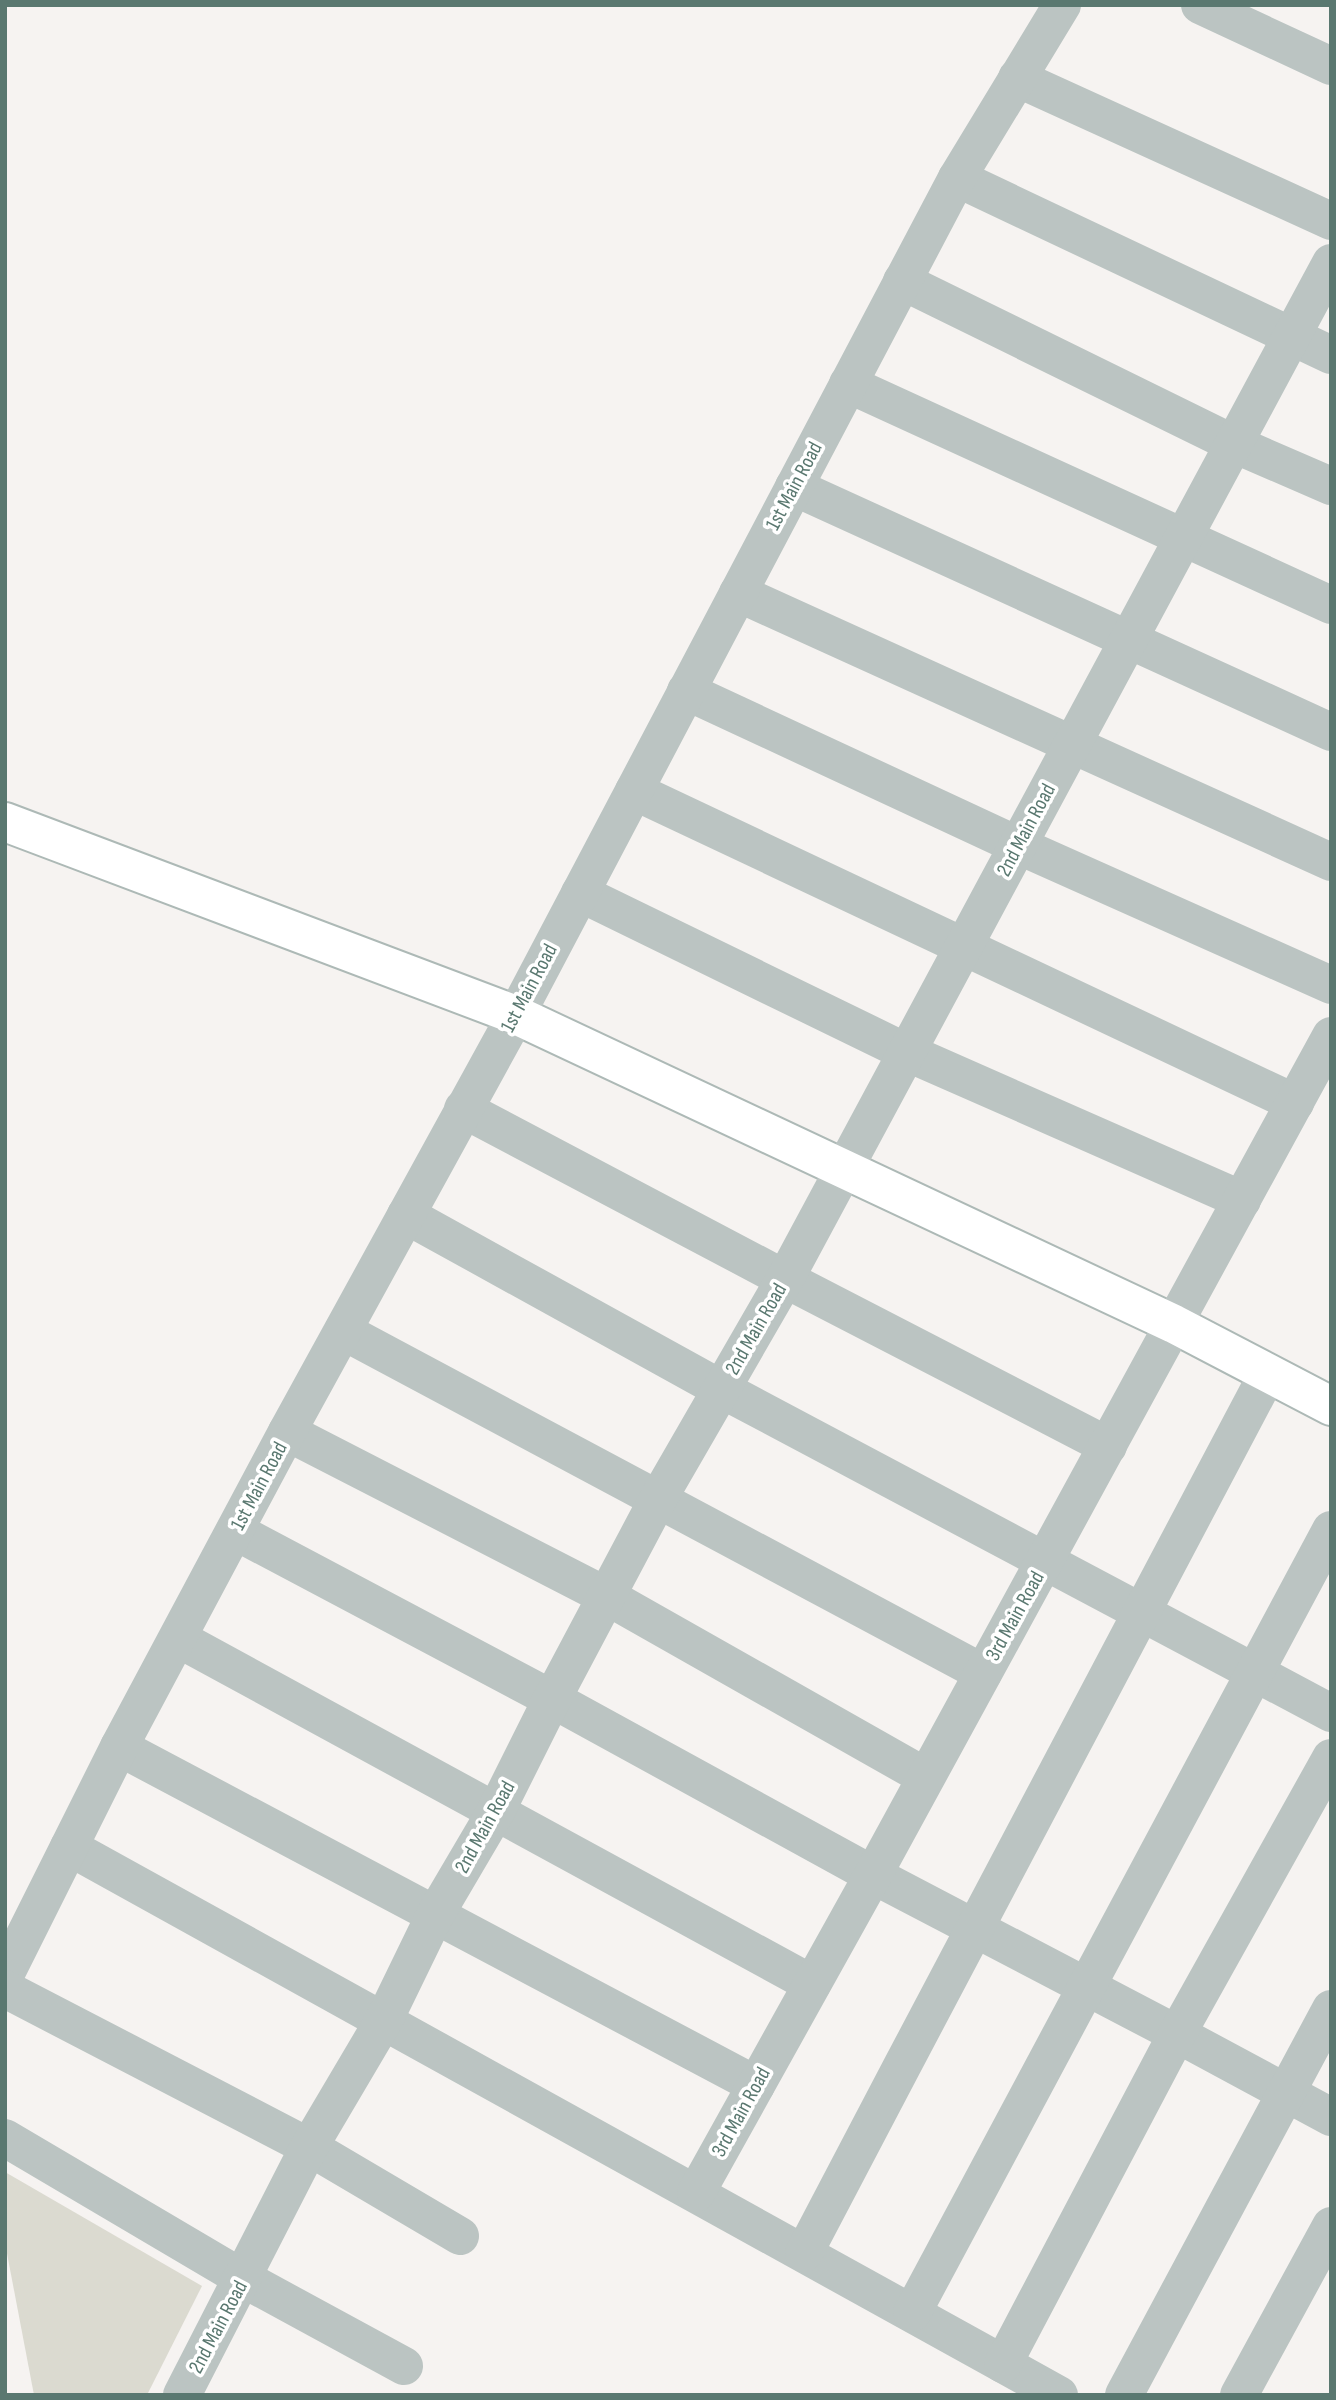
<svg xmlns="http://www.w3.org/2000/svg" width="1336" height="2400" font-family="'Sofia Sans Condensed',sans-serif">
	<rect width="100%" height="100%" fill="#f6f3f1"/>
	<path fill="#dbdad0" d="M 5,2172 L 202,2286 L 147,2395 L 34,2395 L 5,2243 Z"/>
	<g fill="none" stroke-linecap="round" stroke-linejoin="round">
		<defs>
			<path id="secondary" d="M 5,822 L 516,1015 L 1174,1324 L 1331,1406"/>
		</defs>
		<use href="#secondary" stroke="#adb9b6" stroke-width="42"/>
		<g stroke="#bbc4c2" stroke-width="38">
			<path d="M 1200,5 L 1331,66"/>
			<path d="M 1017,78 L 1331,221"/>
			<path d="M 957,178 L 1331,355"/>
			<path d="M 902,281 L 1234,444 L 1331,486"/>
			<path d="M 848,384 L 1331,605"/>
			<path d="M 794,487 L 1331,732"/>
			<path d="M 738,593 L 1331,862"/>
			<path d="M 686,691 L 1017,845 L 1331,985"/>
			<path d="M 634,791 L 1295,1103"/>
			<path d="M 580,893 L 906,1052 L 1242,1200"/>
			<path d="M 463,1109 L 785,1279 L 1108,1446"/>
			<path d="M 406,1215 L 721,1389 L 1331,1713"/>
			<path d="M 343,1331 L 983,1673"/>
			<path d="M 287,1432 L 608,1597 L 926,1777"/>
			<path d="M 235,1531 L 552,1699 L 873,1875 L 1177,2034 L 1331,2117"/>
			<path d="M 179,1639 L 812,1984"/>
			<path d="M 119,1747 L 756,2085"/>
			<path d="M 69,1847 L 1059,2395"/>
			<path d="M 5,1975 L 119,1747 L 287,1432 L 516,1015 L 957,178 L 1062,5"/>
			<path d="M 5,1989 L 309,2147 L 460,2236"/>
			<path d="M 5,2138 L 244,2279 L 404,2366"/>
			<path d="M 696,2193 L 873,1875 L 1331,1036"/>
			<path d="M 804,2253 C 957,1959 1115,1668 1268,1373"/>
			<path d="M 912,2313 L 1331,1530"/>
			<path d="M 1003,2364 L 1177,2034 L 1331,1758"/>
			<path d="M 182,2395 L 309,2147 L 384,2020 L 435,1915 L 495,1813 L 552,1699 L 658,1499 L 785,1279 L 1331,263"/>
			<path d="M 1124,2395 L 1331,2009"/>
			<path d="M 1239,2395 L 1331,2226"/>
		</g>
		<use href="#secondary" stroke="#fff" stroke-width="38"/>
	</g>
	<g text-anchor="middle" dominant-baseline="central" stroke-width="7" stroke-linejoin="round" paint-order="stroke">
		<g font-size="21" fill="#5a7870" stroke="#fff">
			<text transform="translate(794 486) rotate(-62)">1st Main Road</text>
			<text transform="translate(1026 830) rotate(-62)">2nd Main Road</text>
			<text transform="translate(529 988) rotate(-62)">1st Main Road</text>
			<text transform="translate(756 1329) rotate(-60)">2nd Main Road</text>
			<text transform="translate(259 1486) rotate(-62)">1st Main Road</text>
			<text transform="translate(1015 1616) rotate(-61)">3rd Main Road</text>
			<text transform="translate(485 1827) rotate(-61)">2nd Main Road</text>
			<text transform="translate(741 2112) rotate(-61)">3rd Main Road</text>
			<text transform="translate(218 2327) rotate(-62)">2nd Main Road</text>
		</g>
	</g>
	<rect width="1336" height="2400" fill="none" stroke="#5a7870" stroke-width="14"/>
</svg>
